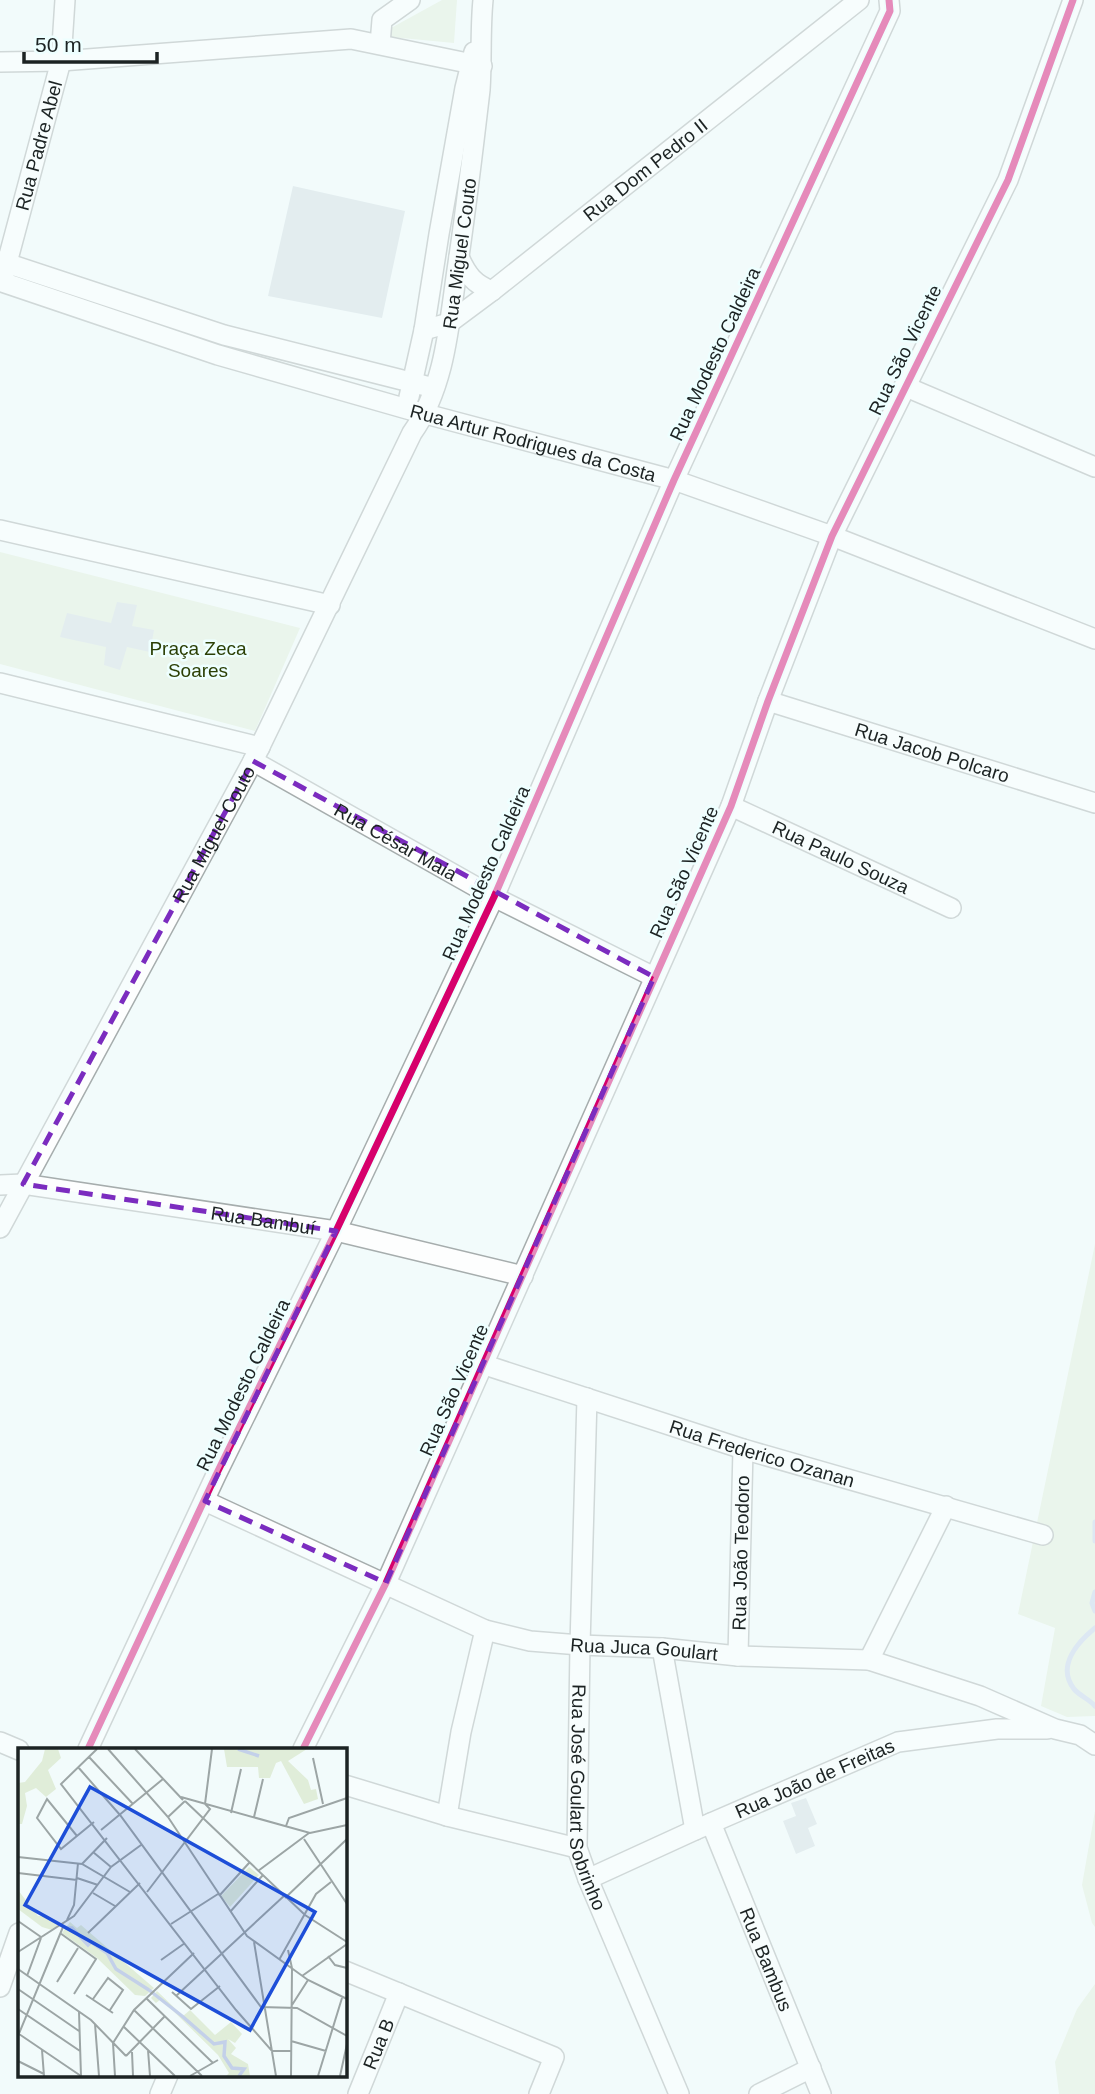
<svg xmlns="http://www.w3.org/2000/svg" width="1095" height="2094" font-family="Helvetica,sans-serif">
	<rect width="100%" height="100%" fill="#f2fbfb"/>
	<g fill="#e0edd9">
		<path d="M 442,0 L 457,0 L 454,43 L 391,37 L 391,28 Z"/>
		<path d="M 0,552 L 300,628 L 255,731 L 0,664 Z"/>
		<path d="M 1095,1244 L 1095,1716 L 1067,1717 L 1041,1706 L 1055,1628 L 1018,1614 Z"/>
		<path d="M 1095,1811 L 1095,1927 L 1092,1923 L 1082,1885 Z"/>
		<path d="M 1095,1984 L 1095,2094 L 1059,2094 L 1055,2062 L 1077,2009 Z"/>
	</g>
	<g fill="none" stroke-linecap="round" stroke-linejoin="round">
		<g stroke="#c3d0e9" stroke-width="5">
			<path d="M 1095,1522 L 1095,1541"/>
			<path d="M 1095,1592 L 1092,1603 L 1095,1611"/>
			<path d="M 1095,1628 C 1078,1642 1056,1666 1074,1689 C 1080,1696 1089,1699 1095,1706"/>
		</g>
	</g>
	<g fill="#d0dce1">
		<path d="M 293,186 L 405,211 L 382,318 L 268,296 Z"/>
		<path d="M 117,602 L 137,605 L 132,626 L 154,630 L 150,652 L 127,647 L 120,670 L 104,665 L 106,647 L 60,637 L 67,613 L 111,623 Z"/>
		<path d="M 806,1798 L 817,1824 L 808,1828 L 815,1846 L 796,1854 L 783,1821 L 796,1816 L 791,1803 Z"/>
	</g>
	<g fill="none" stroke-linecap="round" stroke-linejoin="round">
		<defs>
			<g id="minor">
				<path d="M 380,44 L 382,20 L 410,0"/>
				<path d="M 0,62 L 61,61 L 351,39 L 482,66"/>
				<path d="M 459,257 C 467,275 474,284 492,291"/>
				<path d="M 0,261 L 224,335 L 434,388"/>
				<path id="s1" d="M 4,274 L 61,61 L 65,0"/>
				<path id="s2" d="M 2,282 L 218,355 L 407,409 L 674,480 L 832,536 L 1095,639"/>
				<path id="s3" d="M 424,330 L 449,323 L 492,291 L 859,0"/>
				<path d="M 904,386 L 1095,467"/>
				<path d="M 409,397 L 424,330 L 439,234 L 465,88 L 474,52"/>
				<path d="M 0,530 L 330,605"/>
				<path d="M 0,683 L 260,747"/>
				<path id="s4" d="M 768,701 L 1095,803"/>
				<path id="s5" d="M 253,761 L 494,897 L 654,977"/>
				<path id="s6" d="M 731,806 L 951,908"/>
				<path id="s7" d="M 0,1185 L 23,1184 L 336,1231 L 523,1276"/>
				<path id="s8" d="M 0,1228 L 253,761 L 412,433 C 445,387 449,325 457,270 C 466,210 473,150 480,90 C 482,60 480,30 483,0"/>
				<path id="s9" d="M 482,1364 L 743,1449 L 1043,1535"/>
				<path id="s10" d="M 587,1398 L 580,1645 L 577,1848 L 588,1879 L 679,2094"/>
				<path id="s11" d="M 205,1501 L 485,1630 L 530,1641 L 580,1645 L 662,1648 L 738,1656 L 869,1660 L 980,1696 L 1055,1729 L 1080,1735 L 1095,1745"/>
				<path d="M 662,1648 L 695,1830"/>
				<path id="s12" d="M 738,1656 L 743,1449"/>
				<path d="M 869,1660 L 946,1506"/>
				<path d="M 0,1742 L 19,1750"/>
				<path d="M 88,1749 L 216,1475 L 336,1231 L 494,897 L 674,480 L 890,11 L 889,0"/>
				<path d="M 303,1749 L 386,1583 L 731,806 L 768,701 L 832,536 L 1008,180 L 1073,0"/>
				<path d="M 345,1785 L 447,1816 L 577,1848"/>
				<path d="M 447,1816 L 461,1732 L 485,1630"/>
				<path id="s13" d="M 711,1823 L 821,2094"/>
				<path id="s14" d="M 588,1879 L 695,1830 L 898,1742 L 997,1729 L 1047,1729"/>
				<path d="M 345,1971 L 554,2057 L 539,2094"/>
				<path d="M 0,1987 L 19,1933"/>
				<path d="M 160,2094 L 168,2075"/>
				<path id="s15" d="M 358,2094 L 399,1993"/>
				<path d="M 759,2094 L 811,2068"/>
			</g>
		</defs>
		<use href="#minor" stroke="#a6adad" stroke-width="22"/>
		<use href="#minor" stroke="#fdfefe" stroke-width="19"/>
		<defs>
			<g id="cycleway">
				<path d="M 88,1749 L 216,1475 L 336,1231 L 494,897 L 674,480 L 890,11 L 889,0"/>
				<path d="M 303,1749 L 386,1583 L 731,806 L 768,701 L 832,536 L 1008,180 L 1073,0"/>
			</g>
		</defs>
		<use href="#cycleway" stroke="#eff" stroke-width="11"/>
		<use href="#cycleway" stroke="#d6006c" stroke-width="7"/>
	</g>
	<path d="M0 0H1095V2094H0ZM 253,761 L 654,977 L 386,1583 L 205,1501 L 336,1231 L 23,1184 Z" fill="#f2fbfb" fill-opacity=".55" fill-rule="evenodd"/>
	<path fill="none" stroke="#7b2cbf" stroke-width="5" stroke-dasharray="14 9" stroke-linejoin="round" d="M 253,761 L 654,977 L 386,1583 L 205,1501 L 336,1231 L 23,1184 Z"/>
	<g text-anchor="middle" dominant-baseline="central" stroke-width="5" stroke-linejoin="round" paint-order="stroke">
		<g font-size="19" fill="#1c2323" stroke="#eff">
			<text stroke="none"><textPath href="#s1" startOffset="133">Rua Padre Abel</textPath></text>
			<text stroke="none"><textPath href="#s3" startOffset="275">Rua Dom Pedro II</textPath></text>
			<text stroke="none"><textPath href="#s8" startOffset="1083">Rua Miguel Couto</textPath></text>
			<text transform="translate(905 350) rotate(-64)">Rua São Vicente</text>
			<text transform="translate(715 354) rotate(-65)">Rua Modesto Caldeira</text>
			<text stroke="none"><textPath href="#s2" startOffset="555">Rua Artur Rodrigues da Costa</textPath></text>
			<text stroke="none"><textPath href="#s4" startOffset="172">Rua Jacob Polcaro</textPath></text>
			<text stroke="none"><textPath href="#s8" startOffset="448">Rua Miguel Couto</textPath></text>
			<text stroke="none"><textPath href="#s5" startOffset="164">Rua César Maia</textPath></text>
			<text stroke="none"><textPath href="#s6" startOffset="121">Rua Paulo Souza</textPath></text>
			<text transform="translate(684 872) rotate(-66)">Rua São Vicente</text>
			<text transform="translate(486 873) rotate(-66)">Rua Modesto Caldeira</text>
			<text stroke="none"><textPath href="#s7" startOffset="266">Rua Bambuí</textPath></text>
			<text transform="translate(243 1385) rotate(-64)">Rua Modesto Caldeira</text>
			<text transform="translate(454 1390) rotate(-66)">Rua São Vicente</text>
			<text stroke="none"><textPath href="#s9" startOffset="294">Rua Frederico Ozanan</textPath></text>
			<text stroke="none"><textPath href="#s12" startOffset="103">Rua João Teodoro</textPath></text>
			<text stroke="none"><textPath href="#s11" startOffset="469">Rua Juca Goulart</textPath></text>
			<text stroke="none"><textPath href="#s14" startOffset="248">Rua João de Freitas</textPath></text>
			<text stroke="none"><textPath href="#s10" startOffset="401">Rua José Goulart Sobrinho</textPath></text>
			<text stroke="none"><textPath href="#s13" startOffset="147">Rua Bambus</textPath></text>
			<text stroke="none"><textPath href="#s15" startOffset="54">Rua B</textPath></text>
		</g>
		<g font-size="19" fill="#2c4006" stroke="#eff">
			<text x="198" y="648">Praça Zeca<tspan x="198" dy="22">Soares</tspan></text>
		</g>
	</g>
	<g transform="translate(18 1748)">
		<rect width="329" height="329" fill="#f2fbfb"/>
		<path d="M 27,1 L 40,1 L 43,10 L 30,22 L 38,41 L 28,49 L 18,40 L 7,45 L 9,58 L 4,76 L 0,76 L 0,35 L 7,34 L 24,13 ZM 206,1 L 289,1 L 270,13 L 290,32 L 293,42 L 298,41 L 300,51 L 286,56 L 263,13 L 258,15 L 252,30 L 241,30 L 240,19 L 209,19 ZM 231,119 L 241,127 L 212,159 L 203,148 ZM 0,142 L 20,168 L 30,168 L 40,177 L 34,182 L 24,179 L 0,161 ZM 52,174 L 59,180 L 63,177 L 136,240 L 127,248 L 117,247 L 79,210 L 44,185 ZM 139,243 L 165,268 L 172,262 L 197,287 L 213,274 L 224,286 L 217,295 L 210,291 L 218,300 L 213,306 L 230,316 L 232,328 L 208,328 L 211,325 L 200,307 L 143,251 L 138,255 L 133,250 Z" fill="#e0edd9"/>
		<path fill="none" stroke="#c3d0e9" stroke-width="3.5" d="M 220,1 L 241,8M 47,180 L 54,180 L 70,197 L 73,194 L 89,205 L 98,221 L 131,242M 131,242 L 164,268M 164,268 L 196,296 L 207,294 L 206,308 L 214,320 L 226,321 L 221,328"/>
		<path fill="none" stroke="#9ca5a5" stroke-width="2" d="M 79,1 L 43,36 L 218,262 L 254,303 L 273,303M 90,1 L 150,69 L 229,188 L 290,232 L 329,251M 117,1 L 165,52M 71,9 L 115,56M 295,10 L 305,56M 60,19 L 102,67 L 243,259 L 279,260 L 329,288M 329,45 L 329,75M 163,49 L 292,85 L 329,77M 167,53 L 287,167 L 329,194M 213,65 L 223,21M 150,69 L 167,53M 236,69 L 245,31M 268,78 L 271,70 L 329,50M 83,82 L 145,31M 59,88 L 29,51 L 19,70 L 43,101 L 76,74M 286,91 L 329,156M 75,104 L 93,119M 0,109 L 64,116 L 112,144M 64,116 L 89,90M 240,123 L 291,85M 0,125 L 59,132M 59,130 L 80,137M 129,144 L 192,61 L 187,56 L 194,1M 75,145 L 97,158M 201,148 L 231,115M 267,150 L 329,91M 212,164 L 245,127M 49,172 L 56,157 L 60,115M 0,173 L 23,189M 153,176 L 200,146M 42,185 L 78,211 L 56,246M 70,185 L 122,135M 236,194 L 258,328M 270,202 L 274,220 L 273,328M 0,204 L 56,168 L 93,119 L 123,97M 310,208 L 317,217 L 329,220M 143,212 L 167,195M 261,212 L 298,146 L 313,134M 0,221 L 73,272 L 108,308M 9,228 L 23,190M 284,228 L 329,196M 39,234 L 60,200M 0,241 L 61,283M 154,244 L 173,261 L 202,238M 68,247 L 95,265M 158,248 L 267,147M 128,250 L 195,315M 75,251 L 90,230 L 105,242 L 92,262M 274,257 L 290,232M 0,261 L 62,303M 116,262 L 184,328M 61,264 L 63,328M 77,276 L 81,328M 106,279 L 157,328M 1,286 L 63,328M 0,288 L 45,179M 273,293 L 308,303M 24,302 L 26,328M 130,302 L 132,328M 114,304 L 115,328M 108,308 L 147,268M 0,313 L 26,326M 97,328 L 95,295 L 116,262 L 176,205M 172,328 L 200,312M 300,328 L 324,250M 322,328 L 329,296"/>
		<path fill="#1d4ed8" fill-opacity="0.15" stroke="#1d4ed8" stroke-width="3.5" d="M 72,39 L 297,164 L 232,282 L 7,157 Z"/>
		<rect width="329" height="329" fill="none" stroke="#1c2323" stroke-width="3.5"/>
	</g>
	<path d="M24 52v10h133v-10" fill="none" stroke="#1c2323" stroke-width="3.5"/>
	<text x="35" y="52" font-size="21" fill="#1c2323" stroke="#eeffff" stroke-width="5" paint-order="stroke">50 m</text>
</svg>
